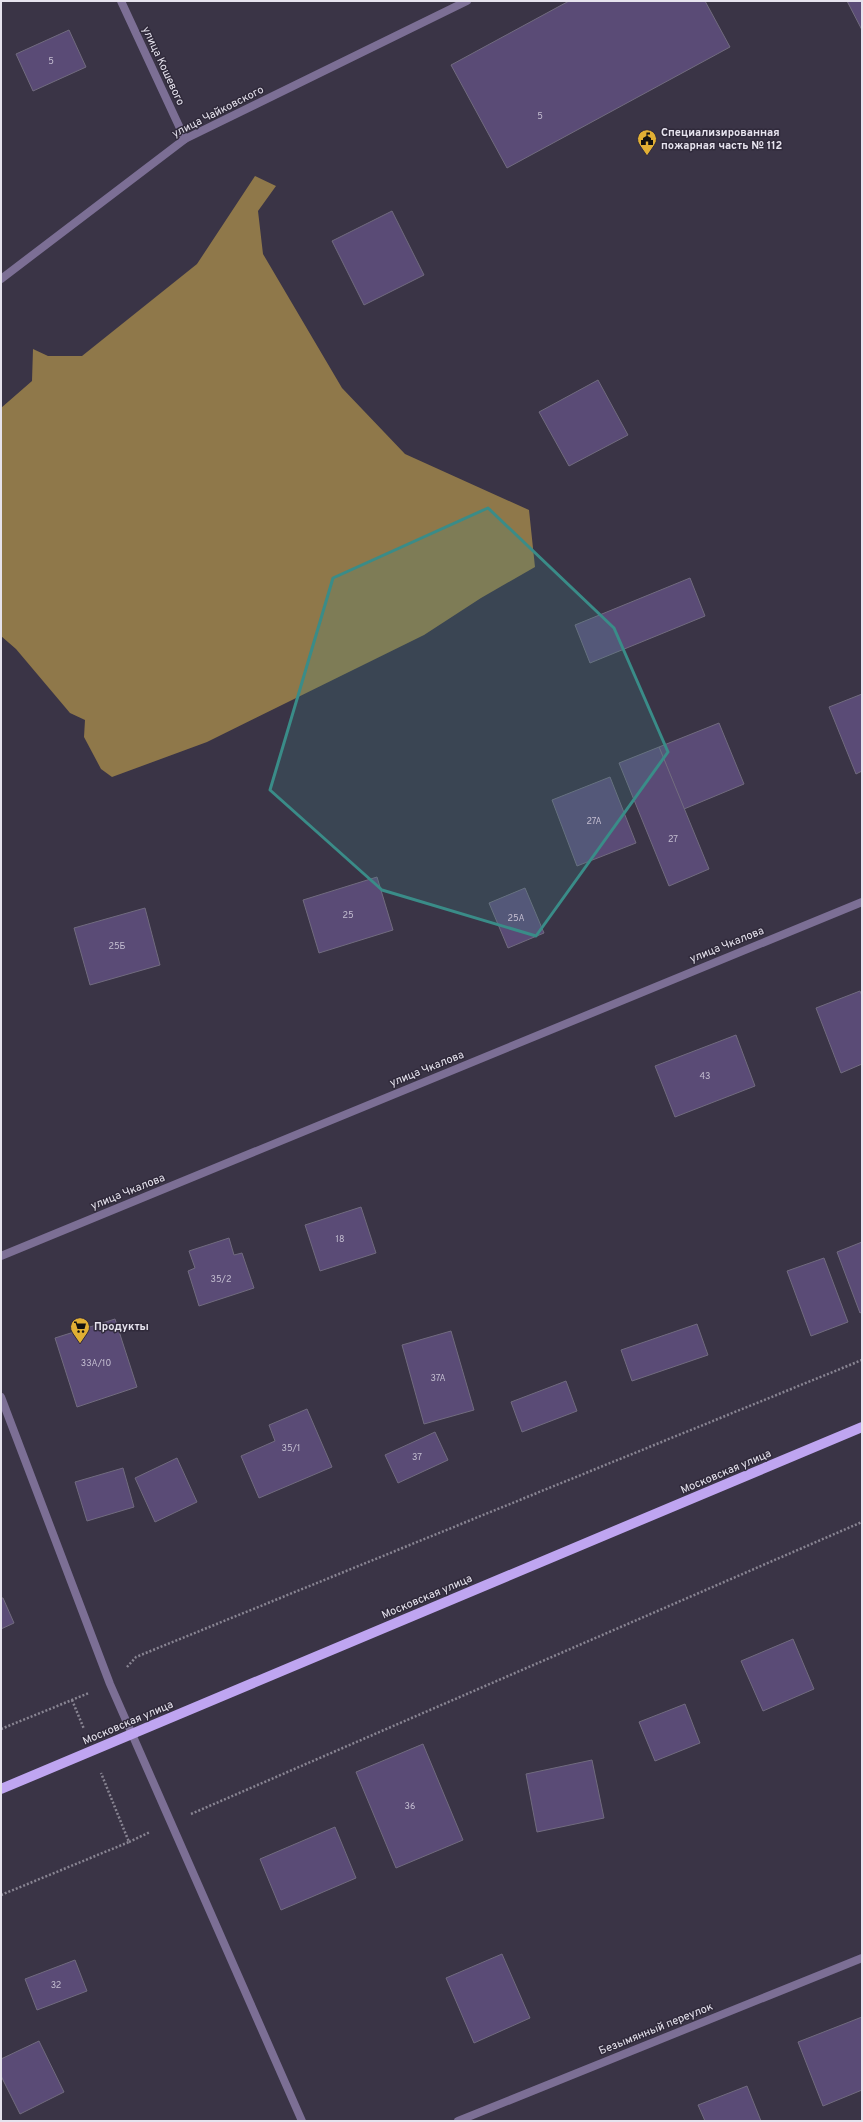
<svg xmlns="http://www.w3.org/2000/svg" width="863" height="2122" font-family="Overpass,sans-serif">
	<rect width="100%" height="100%" fill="#3a3446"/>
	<path fill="#8f784a" d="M 255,176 L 276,186 L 258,211 L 263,254 L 342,388 L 405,454 L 529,510 L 535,567 L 481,598 L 424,635 L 207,742 L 112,777 L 101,769 L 84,737 L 85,720 L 70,713 L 16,649 L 1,636 L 1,408 L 32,381 L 33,349 L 48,356 L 82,356 L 197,264 Z"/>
	<g fill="#5a4b76" stroke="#716b7f">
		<path d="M 569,1 L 705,1 L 730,47 L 507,168 L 451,65 Z"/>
		<path d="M 847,1 L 862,1 L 862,30 Z"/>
		<path d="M 69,30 L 86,67 L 33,91 L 16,54 Z"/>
		<path d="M 392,211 L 424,275 L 364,305 L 332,241 Z"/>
		<path d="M 598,380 L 628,435 L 569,466 L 539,412 Z"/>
		<path d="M 690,578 L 705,616 L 590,663 L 575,625 Z"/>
		<path d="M 862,694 L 862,771 L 856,774 L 829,707 Z"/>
		<path d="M 719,723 L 744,784 L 684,809 L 659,747 Z"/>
		<path d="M 659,747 L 709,869 L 669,886 L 619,763 Z"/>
		<path d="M 610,777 L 636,843 L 577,866 L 552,800 Z"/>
		<path d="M 377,877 L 393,930 L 319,953 L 303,900 Z"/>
		<path d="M 525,888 L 544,933 L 508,948 L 489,903 Z"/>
		<path d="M 145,908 L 160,965 L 90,985 L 74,928 Z"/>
		<path d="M 860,991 L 862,996 L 862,1064 L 841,1073 L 816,1008 Z"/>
		<path d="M 736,1035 L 755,1086 L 675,1117 L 655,1066 Z"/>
		<path d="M 361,1207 L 376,1253 L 320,1271 L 305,1225 Z"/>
		<path d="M 229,1238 L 234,1255 L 242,1253 L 254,1288 L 199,1306 L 188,1271 L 195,1268 L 189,1251 Z"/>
		<path d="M 862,1242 L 862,1312 L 860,1313 L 837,1252 Z"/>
		<path d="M 824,1258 L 848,1322 L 811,1336 L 787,1271 Z"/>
		<path d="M 115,1319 L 137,1387 L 77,1407 L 55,1338 Z"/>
		<path d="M 697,1324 L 708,1355 L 632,1381 L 621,1350 Z"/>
		<path d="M 451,1331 L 474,1410 L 424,1424 L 402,1345 Z"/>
		<path d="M 566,1381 L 577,1411 L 522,1432 L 511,1402 Z"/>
		<path d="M 307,1409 L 332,1467 L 259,1498 L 241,1456 L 275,1441 L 269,1425 Z"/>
		<path d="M 435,1432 L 448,1460 L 398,1483 L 385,1455 Z"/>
		<path d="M 177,1458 L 197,1502 L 155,1522 L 135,1478 Z"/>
		<path d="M 123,1468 L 134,1507 L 87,1521 L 75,1482 Z"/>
		<path d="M 1,1598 L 3,1598 L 14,1623 L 1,1629 Z"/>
		<path d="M 793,1639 L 814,1689 L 763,1711 L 741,1661 Z"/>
		<path d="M 685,1704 L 700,1743 L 655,1761 L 639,1722 Z"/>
		<path d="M 423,1744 L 463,1840 L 396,1868 L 356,1772 Z"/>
		<path d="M 592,1760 L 604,1818 L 537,1832 L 526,1774 Z"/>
		<path d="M 335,1827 L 356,1878 L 281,1910 L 260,1859 Z"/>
		<path d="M 502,1954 L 530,2018 L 474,2043 L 446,1978 Z"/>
		<path d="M 75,1960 L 87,1991 L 37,2010 L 25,1979 Z"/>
		<path d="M 862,2017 L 862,2090 L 823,2106 L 798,2042 Z"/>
		<path d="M 39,2041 L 64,2092 L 20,2114 L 1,2076 L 1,2059 Z"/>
		<path d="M 747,2086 L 761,2121 L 705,2121 L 698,2105 Z"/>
	</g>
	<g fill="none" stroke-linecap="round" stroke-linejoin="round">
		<g stroke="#898593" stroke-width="2.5" stroke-dasharray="2 2" stroke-linecap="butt">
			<path d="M 127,1667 L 136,1657 L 862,1360"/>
			<path d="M 72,1700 L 84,1729"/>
			<path d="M 1,1729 L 89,1693"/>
			<path d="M 191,1814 L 862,1522"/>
			<path d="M 129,1842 L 150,1832"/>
			<path d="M 1,1895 L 129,1842 L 101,1773"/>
		</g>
		<g stroke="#7c6f95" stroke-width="8">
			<path d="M 121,1 L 185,139"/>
			<path d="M 1,279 L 185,139 L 467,1"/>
			<path d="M 1,1256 L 862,902"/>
			<path d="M 1,1397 L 110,1684 L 302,2121"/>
			<path d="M 458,2121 L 862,1958"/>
		</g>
		<path stroke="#bfa5f1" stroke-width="10" d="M 1,1789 L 862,1427"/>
	</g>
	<path fill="#3a8c88" fill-opacity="0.2" stroke="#3a8c88" stroke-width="3" stroke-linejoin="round" d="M 488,508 L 614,628 L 668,752 L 536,936 L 382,890 L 270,790 L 333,578 Z"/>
	<defs>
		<symbol id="civic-pin" viewBox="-11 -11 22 30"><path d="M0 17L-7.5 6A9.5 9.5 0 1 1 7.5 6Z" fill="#e1af34" stroke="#302a3b"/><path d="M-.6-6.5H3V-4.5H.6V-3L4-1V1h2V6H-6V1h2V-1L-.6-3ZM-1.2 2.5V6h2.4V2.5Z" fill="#111"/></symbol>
		<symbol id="supermarket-pin" viewBox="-11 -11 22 30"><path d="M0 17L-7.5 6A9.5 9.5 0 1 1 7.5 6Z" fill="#e1af34" stroke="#302a3b"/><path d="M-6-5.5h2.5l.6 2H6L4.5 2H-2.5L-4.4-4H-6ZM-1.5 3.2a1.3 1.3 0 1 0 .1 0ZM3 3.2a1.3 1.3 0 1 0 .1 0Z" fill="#111"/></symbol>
	</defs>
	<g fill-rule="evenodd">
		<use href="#civic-pin" x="636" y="128" width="22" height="30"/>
		<use href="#supermarket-pin" x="69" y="1316" width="22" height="30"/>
	</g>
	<g text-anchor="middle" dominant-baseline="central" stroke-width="3" stroke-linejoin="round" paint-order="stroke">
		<g font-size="9" fill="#c3bdd0">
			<text x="51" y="61">5</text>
			<text x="540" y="116">5</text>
			<text x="594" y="821">27А</text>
			<text x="673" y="839">27</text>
			<text x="348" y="915">25</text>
			<text x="516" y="918">25А</text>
			<text x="117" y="946">25Б</text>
			<text x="705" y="1076">43</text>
			<text x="340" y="1239">18</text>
			<text x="221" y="1279">35/2</text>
			<text x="96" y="1363">33А/10</text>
			<text x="438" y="1378">37А</text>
			<text x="291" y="1448">35/1</text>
			<text x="417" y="1457">37</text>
			<text x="410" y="1806">36</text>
			<text x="56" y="1985">32</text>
		</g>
		<g font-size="11" fill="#e6e3ee" stroke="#302a3b">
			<text transform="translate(163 66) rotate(65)">улица Кошевого</text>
			<text transform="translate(218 112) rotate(-27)">улица Чайковского</text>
			<text transform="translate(727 945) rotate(-22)">улица Чкалова</text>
			<text transform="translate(427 1069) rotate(-22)">улица Чкалова</text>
			<text transform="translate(128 1192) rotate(-22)">улица Чкалова</text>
			<text transform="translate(726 1472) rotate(-23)">Московская улица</text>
			<text transform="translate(427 1597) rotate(-23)">Московская улица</text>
			<text transform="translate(128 1723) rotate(-23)">Московская улица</text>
			<text transform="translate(656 2029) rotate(-22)">Безымянный переулок</text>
		</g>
		<g font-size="11" font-weight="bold" fill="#e6e3ee" stroke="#302a3b" text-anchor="start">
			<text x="661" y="133">Специализированная<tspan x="661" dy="13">пожарная часть № 112</tspan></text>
			<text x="94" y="1327">Продукты</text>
		</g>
	</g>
	<rect width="863" height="2122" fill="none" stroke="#e6e3ee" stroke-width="4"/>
</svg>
